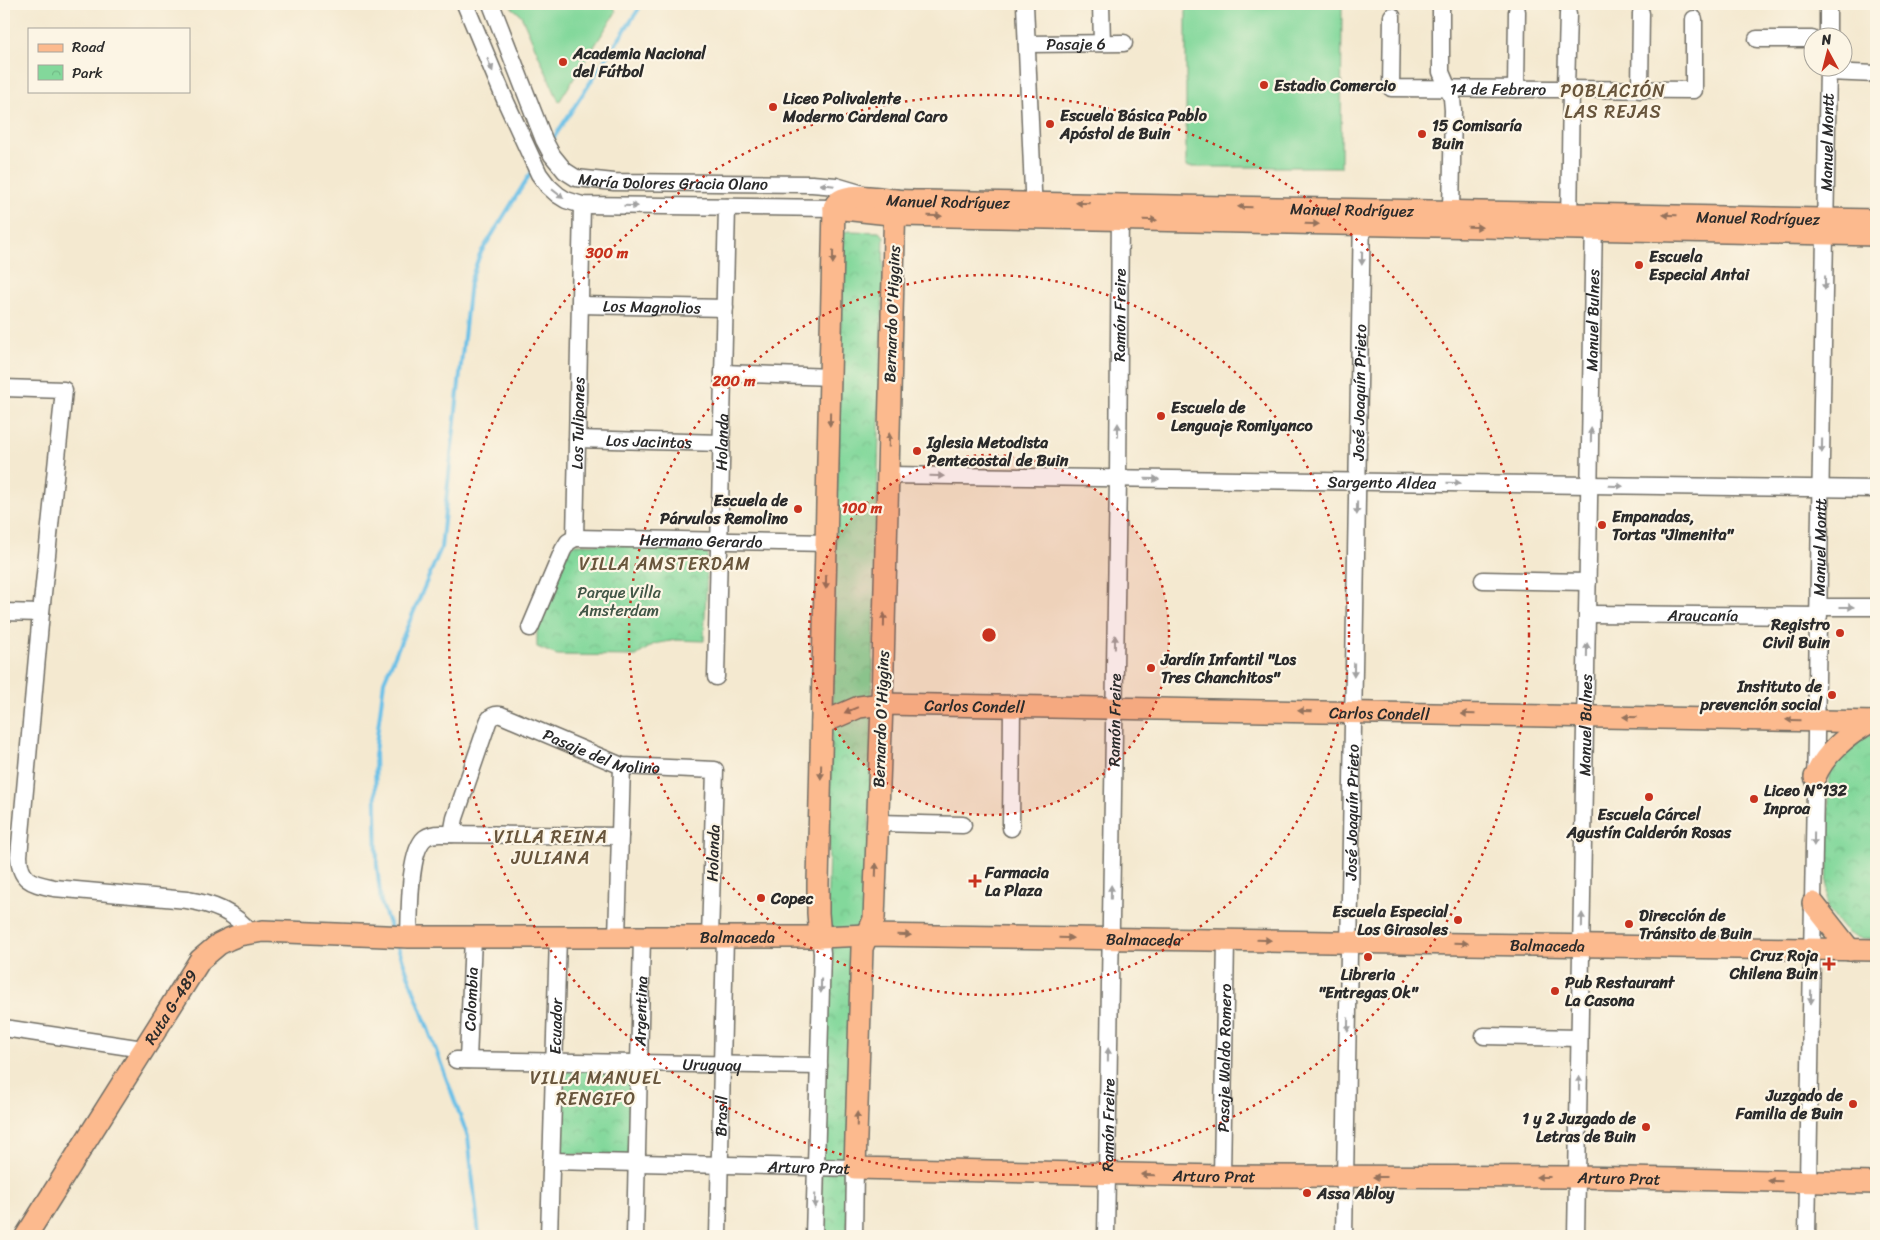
<svg xmlns="http://www.w3.org/2000/svg" width="1880" height="1240" font-family="Sriracha,sans-serif">
	<defs>
		<pattern id="park-crowns" width="20" height="18" patternUnits="userSpaceOnUse" patternTransform="scale(1.25)"><rect width="20" height="18" fill="#83d89b"/><path d="M2 6a3 3 0 1 1 6 0M12 15a3 3 0 1 1 6 0" fill="none" stroke="#71ba86"/></pattern>
	</defs>
	<rect width="100%" height="100%" fill="#fcf5e5"/>
	<filter id="ink" filterUnits="userSpaceOnUse"><feTurbulence type="fractalNoise" baseFrequency=".02" numOctaves="2"/><feDisplacementMap in="SourceGraphic" scale="10" xChannelSelector="R" yChannelSelector="G"/><feConvolveMatrix kernelMatrix="1 2 1 2 8 2 1 2 1" color-interpolation-filters="sRGB"/></filter>
	<filter id="wash" filterUnits="userSpaceOnUse"><feTurbulence type="fractalNoise" baseFrequency=".0096" numOctaves="4" result="noise"/><feDisplacementMap in="SourceGraphic" scale="20" xChannelSelector="R" yChannelSelector="G"/><feGaussianBlur stdDeviation="1.12" result="paint"/><feColorMatrix in="noise" values="0 0 0 0 0 0 0 0 0 0 0 0 0 0 0 0 0 1.4 0 .05"/><feComposite in="paint" operator="in"/></filter>
	<g filter="url(#wash)">
		<rect width="100%" height="100%" fill="#f4e9d0"/>
		<g fill="url(#park-crowns)" stroke="#578263">
			<path d="M 850,231 L 879,232 L 884,236 L 867,904 L 860,922 L 854,954 L 847,1236 L 820,1236 L 843,232 Z"/>
			<path d="M 575,544 L 708,546 L 704,641 L 676,640 L 654,644 L 636,656 L 557,655 L 537,647 L 537,631 L 567,551 Z"/>
			<path d="M 1859,735 L 1876,736 L 1876,939 C 1845,939 1846,931 1827,908 L 1829,770 Z"/>
			<path d="M 559,1068 L 631,1070 L 629,1156 L 557,1154 Z"/>
		</g>
		<g fill="#83d89b" stroke="#578263">
			<path d="M 508,4 L 613,4 L 616,12 L 559,102 L 521,15 Z"/>
			<path d="M 1186,4 L 1342,4 L 1341,167 L 1186,167 Z"/>
		</g>
		<g fill="none" stroke-linecap="round" stroke-linejoin="round">
			<g stroke="#6ac0e7" stroke-width="4">
				<path d="M 551,142 L 642,4"/>
				<path d="M 391,929 L 381,902 L 377,866 L 375,752 L 384,681 L 441,548 L 470,282 L 480,254 L 532,171"/>
				<path d="M 396,942 L 468,1137 L 479,1236"/>
			</g>
		</g>
	</g>
	<g filter="url(#ink)">
		<g fill="none" stroke-linecap="round" stroke-linejoin="round">
			<defs>
				<g id="minor">
					<path d="M 465,4 L 506,102 L 539,174 L 548,186 L 558,195 L 566,200 L 582,205 L 834,208"/>
					<path id="s1" d="M 491,4 L 544,140 L 552,155 L 565,171 L 576,178 L 614,182 L 812,184 L 836,186 L 863,194"/>
					<path d="M 1025,4 L 1034,214"/>
					<path d="M 1101,4 L 1102,43"/>
					<path d="M 1441,4 L 1441,72 L 1452,98 L 1453,110 L 1451,211"/>
					<path d="M 1828,4 L 1828,38"/>
					<path id="s2" d="M 1392,16 L 1391,88 L 1694,90 L 1694,19"/>
					<path d="M 1757,39 L 1812,39"/>
					<path id="s3" d="M 1027,44 L 1124,43"/>
					<path d="M 1828,72 L 1876,74"/>
					<path d="M 1516,89 L 1517,11"/>
					<path d="M 1566,89 L 1568,14"/>
					<path d="M 1640,90 L 1641,13"/>
					<path d="M 1569,224 L 1571,89"/>
					<path id="s4" d="M 580,305 L 725,308"/>
					<path d="M 723,373 L 831,377"/>
					<path d="M 4,388 L 64,390 L 41,613 L 19,856 C 20,882 32,883 54,888 L 187,900 C 213,904 234,912 251,933"/>
					<path id="s5" d="M 577,439 L 721,443"/>
					<path id="s6" d="M 888,475 L 1876,489"/>
					<path id="s7" d="M 575,538 L 582,205"/>
					<path id="s8" d="M 575,538 L 827,543"/>
					<path d="M 1483,580 L 1588,582"/>
					<path d="M 1819,607 L 1876,607"/>
					<path d="M 4,612 L 41,613"/>
					<path id="s9" d="M 1588,614 L 1819,616"/>
					<path d="M 530,628 L 563,550 L 568,542 L 575,538"/>
					<path id="s10" d="M 716,677 L 727,207"/>
					<path d="M 877,823 L 963,825"/>
					<path d="M 1011,828 L 1012,706"/>
					<path id="s11" d="M 452,834 L 455,818 L 488,722 C 490,716 495,714 501,715 L 622,766 L 715,770 L 710,937"/>
					<path d="M 409,937 C 410,916 408,852 425,838 C 429,835 434,834 440,834 L 620,836"/>
					<path d="M 617,937 L 622,766"/>
					<path d="M 4,1028 L 143,1049"/>
					<path d="M 1484,1036 L 1579,1038"/>
					<path id="s12" d="M 456,1060 L 819,1066"/>
					<path id="s13" d="M 468,1060 L 473,937"/>
					<path id="s14" d="M 551,1161 L 855,1168 L 854,1236"/>
					<path id="s15" d="M 1222,1176 L 1226,940"/>
					<path id="s16" d="M 549,1236 L 558,937"/>
					<path id="s17" d="M 635,1236 L 642,937"/>
					<path id="s18" d="M 718,1236 L 725,937"/>
					<path d="M 814,1236 L 822,953 L 820,937"/>
					<path id="s19" d="M 1106,1236 L 1118,478 L 1120,209"/>
					<path id="s20" d="M 1344,1236 L 1362,214"/>
					<path id="s21" d="M 1576,1236 L 1594,219"/>
					<path id="s22" d="M 1807,1236 L 1828,68"/>
				</g>
				<g id="major">
					<path id="s23" d="M 895,200 L 882,704 L 874,919 L 862,948 L 855,1168 L 1222,1176 L 1577,1177 L 1876,1183"/>
					<path d="M 834,208 L 899,215 L 1876,235"/>
					<path id="s24" d="M 822,723 L 859,707 L 882,704 L 1876,722"/>
					<path d="M 1815,777 C 1825,753 1848,734 1871,722"/>
					<path d="M 1813,903 L 1850,950"/>
					<path id="s25" d="M 820,937 L 818,913 L 818,883 L 834,208 C 840,190 878,198 894,200 C 904,201 915,201 926,201 L 1876,220"/>
					<path id="s26" d="M 26,1236 L 200,960 L 219,944 L 229,939 L 239,935 L 263,931 L 409,937 L 820,937 L 867,935 L 1876,950"/>
				</g>
			</defs>
			<use href="#minor" stroke="#716e65" stroke-width="19"/>
			<use href="#major" stroke="#716e65" stroke-width="24"/>
			<use href="#minor" stroke="#fff" stroke-width="16"/>
			<use href="#major" stroke="#fcba8e" stroke-width="21"/>
		</g>
		<defs><path id="oneway-solid" d="M-6-.8H1V-3.2L6.5 0L1 3.2V.8H-6Z" transform="scale(1.25)"/></defs>
		<g fill="#a0a0a0">
			<use href="#oneway-solid" transform="translate(490 65) rotate(67)"/>
			<use href="#oneway-solid" transform="translate(827 185) rotate(-174)"/>
			<use href="#oneway-solid" transform="translate(558 194) rotate(38)"/>
			<use href="#oneway-solid" transform="translate(631 206) rotate(1)"/>
			<use href="#oneway-solid" transform="translate(1362 258) rotate(91)"/>
			<use href="#oneway-solid" transform="translate(1825 283) rotate(91)"/>
			<use href="#oneway-solid" transform="translate(1118 430) rotate(-90)"/>
			<use href="#oneway-solid" transform="translate(1591 435) rotate(-89)"/>
			<use href="#oneway-solid" transform="translate(1822 446) rotate(91)"/>
			<use href="#oneway-solid" transform="translate(937 476) rotate(1)"/>
			<use href="#oneway-solid" transform="translate(1152 479) rotate(1)"/>
			<use href="#oneway-solid" transform="translate(1454 483) rotate(1)"/>
			<use href="#oneway-solid" transform="translate(1616 486) rotate(1)"/>
			<use href="#oneway-solid" transform="translate(1357 508) rotate(91)"/>
			<use href="#oneway-solid" transform="translate(1847 607)"/>
			<use href="#oneway-solid" transform="translate(1115 642) rotate(-89)"/>
			<use href="#oneway-solid" transform="translate(1587 650) rotate(-89)"/>
			<use href="#oneway-solid" transform="translate(1354 670) rotate(91)"/>
			<use href="#oneway-solid" transform="translate(1814 839) rotate(91)"/>
			<use href="#oneway-solid" transform="translate(1111 892) rotate(-89)"/>
			<use href="#oneway-solid" transform="translate(1582 920) rotate(-89)"/>
			<use href="#oneway-solid" transform="translate(821 986) rotate(91)"/>
			<use href="#oneway-solid" transform="translate(1811 997) rotate(91)"/>
			<use href="#oneway-solid" transform="translate(1348 1025) rotate(91)"/>
			<use href="#oneway-solid" transform="translate(1108 1055) rotate(-89)"/>
			<use href="#oneway-solid" transform="translate(1579 1083) rotate(-89)"/>
			<use href="#oneway-solid" transform="translate(815 1201) rotate(92)"/>
		</g>
		<g fill="#94725c">
			<use href="#oneway-solid" transform="translate(1083 203) rotate(-179)"/>
			<use href="#oneway-solid" transform="translate(1245 207) rotate(-179)"/>
			<use href="#oneway-solid" transform="translate(1670 215) rotate(-179)"/>
			<use href="#oneway-solid" transform="translate(935 216) rotate(1)"/>
			<use href="#oneway-solid" transform="translate(1150 220) rotate(1)"/>
			<use href="#oneway-solid" transform="translate(1312 224) rotate(1)"/>
			<use href="#oneway-solid" transform="translate(1475 227) rotate(1)"/>
			<use href="#oneway-solid" transform="translate(833 257) rotate(91)"/>
			<use href="#oneway-solid" transform="translate(830 419) rotate(91)"/>
			<use href="#oneway-solid" transform="translate(889 440) rotate(-88)"/>
			<use href="#oneway-solid" transform="translate(826 582) rotate(91)"/>
			<use href="#oneway-solid" transform="translate(884 620) rotate(-89)"/>
			<use href="#oneway-solid" transform="translate(851 710) rotate(157)"/>
			<use href="#oneway-solid" transform="translate(1305 711) rotate(-179)"/>
			<use href="#oneway-solid" transform="translate(1468 714) rotate(-179)"/>
			<use href="#oneway-solid" transform="translate(1630 717) rotate(-179)"/>
			<use href="#oneway-solid" transform="translate(1793 720) rotate(-179)"/>
			<use href="#oneway-solid" transform="translate(821 772) rotate(91)"/>
			<use href="#oneway-solid" transform="translate(876 870) rotate(-88)"/>
			<use href="#oneway-solid" transform="translate(904 935) rotate(1)"/>
			<use href="#oneway-solid" transform="translate(1066 938) rotate(1)"/>
			<use href="#oneway-solid" transform="translate(1264 940) rotate(1)"/>
			<use href="#oneway-solid" transform="translate(1461 943) rotate(1)"/>
			<use href="#oneway-solid" transform="translate(857 1119) rotate(-88)"/>
			<use href="#oneway-solid" transform="translate(1148 1175) rotate(-179)"/>
			<use href="#oneway-solid" transform="translate(1380 1177) rotate(-180)"/>
			<use href="#oneway-solid" transform="translate(1543 1177) rotate(-180)"/>
			<use href="#oneway-solid" transform="translate(1775 1181) rotate(-179)"/>
		</g>
	</g>
	<circle cx="989" cy="635" r="180" fill="#c8321e" fill-opacity=".12"/>
	<g fill="none" stroke="#c8321e" stroke-width="2.5" stroke-dasharray="2.5 5">
		<circle cx="989" cy="635" r="180"/>
		<circle cx="989" cy="635" r="360"/>
		<circle cx="989" cy="635" r="540"/>
	</g>
	<g fill="#c8321e" stroke="#fcf5e5" stroke-width="2">
		<circle cx="563" cy="62" r="5"/>
		<circle cx="1264" cy="85" r="5"/>
		<circle cx="773" cy="107" r="5"/>
		<circle cx="1050" cy="124" r="5"/>
		<circle cx="1422" cy="134" r="5"/>
		<circle cx="1639" cy="265" r="5"/>
		<circle cx="1161" cy="416" r="5"/>
		<circle cx="917" cy="451" r="5"/>
		<circle cx="798" cy="509" r="5"/>
		<circle cx="1602" cy="525" r="5"/>
		<circle cx="1840" cy="633" r="5"/>
		<circle cx="1151" cy="668" r="5"/>
		<circle cx="1832" cy="695" r="5"/>
		<circle cx="1649" cy="797" r="5"/>
		<circle cx="1754" cy="799" r="5"/>
		<path d="M972.5 873.5h5v5h5v5h-5v5h-5v-5h-5v-5h5z"/>
		<circle cx="761" cy="898" r="5"/>
		<circle cx="1458" cy="920" r="5"/>
		<circle cx="1629" cy="924" r="5"/>
		<circle cx="1368" cy="957" r="5"/>
		<path d="M1826.5 956.5h5v5h5v5h-5v5h-5v-5h-5v-5h5z"/>
		<circle cx="1555" cy="991" r="5"/>
		<circle cx="1853" cy="1104" r="5"/>
		<circle cx="1646" cy="1127" r="5"/>
		<circle cx="1307" cy="1193" r="5"/>
	</g>
	<g text-anchor="middle" dominant-baseline="central" stroke-width="4.5" stroke-linejoin="round" paint-order="stroke">
		<g font-size="16" fill="#2b2b2b" stroke="#fcf5e5">
			<text stroke="none"><textPath href="#s3" startOffset="49">Pasaje 6</textPath></text>
			<text stroke="none"><textPath href="#s2" startOffset="179">14 de Febrero</textPath></text>
			<text stroke="none"><textPath href="#s22" startOffset="1094">Manuel Montt</textPath></text>
			<text stroke="none"><textPath href="#s1" startOffset="294">María Dolores Gracia Olano</textPath></text>
			<text stroke="none"><textPath href="#s25" startOffset="848">Manuel Rodríguez</textPath></text>
			<text stroke="none"><textPath href="#s25" startOffset="1252">Manuel Rodríguez</textPath></text>
			<text stroke="none"><textPath href="#s25" startOffset="1658">Manuel Rodríguez</textPath></text>
			<text stroke="none"><textPath href="#s4" startOffset="72">Los Magnolios</textPath></text>
			<text transform="translate(892 314) rotate(-88)">Bernardo O'Higgins</text>
			<text stroke="none"><textPath href="#s19" startOffset="921">Ramón Freire</textPath></text>
			<text stroke="none"><textPath href="#s21" startOffset="916">Manuel Bulnes</textPath></text>
			<text stroke="none"><textPath href="#s20" startOffset="844">José Joaquín Prieto</textPath></text>
			<text stroke="none"><textPath href="#s7" startOffset="115">Los Tulipanes</textPath></text>
			<text stroke="none"><textPath href="#s5" startOffset="72">Los Jacintos</textPath></text>
			<text stroke="none"><textPath href="#s10" startOffset="235">Holanda</textPath></text>
			<text stroke="none"><textPath href="#s6" startOffset="494">Sargento Aldea</textPath></text>
			<text stroke="none"><textPath href="#s8" startOffset="126">Hermano Gerardo</textPath></text>
			<text stroke="none"><textPath href="#s22" startOffset="689">Manuel Montt</textPath></text>
			<text stroke="none"><textPath href="#s9" startOffset="115">Araucanía</textPath></text>
			<text stroke="none"><textPath href="#s24" startOffset="156">Carlos Condell</textPath></text>
			<text stroke="none"><textPath href="#s24" startOffset="561">Carlos Condell</textPath></text>
			<text transform="translate(881 719) rotate(-88)">Bernardo O'Higgins</text>
			<text stroke="none"><textPath href="#s19" startOffset="516">Ramón Freire</textPath></text>
			<text stroke="none"><textPath href="#s21" startOffset="511">Manuel Bulnes</textPath></text>
			<text stroke="none"><textPath href="#s11" startOffset="242">Pasaje del Molino</textPath></text>
			<text stroke="none"><textPath href="#s20" startOffset="424">José Joaquín Prieto</textPath></text>
			<text transform="translate(713 853) rotate(-88)">Holanda</text>
			<text stroke="none"><textPath href="#s26" startOffset="872">Balmaceda</textPath></text>
			<text stroke="none"><textPath href="#s26" startOffset="1278">Balmaceda</textPath></text>
			<text stroke="none"><textPath href="#s26" startOffset="1682">Balmaceda</textPath></text>
			<text stroke="none"><textPath href="#s13" startOffset="61">Colombia</textPath></text>
			<text stroke="none"><textPath href="#s26" startOffset="271">Ruta G-489</textPath></text>
			<text stroke="none"><textPath href="#s17" startOffset="225">Argentina</textPath></text>
			<text stroke="none"><textPath href="#s16" startOffset="210">Ecuador</textPath></text>
			<text stroke="none"><textPath href="#s15" startOffset="118">Pasaje Waldo Romero</textPath></text>
			<text stroke="none"><textPath href="#s12" startOffset="256">Uruguay</textPath></text>
			<text stroke="none"><textPath href="#s18" startOffset="120">Brasil</textPath></text>
			<text stroke="none"><textPath href="#s19" startOffset="111">Ramón Freire</textPath></text>
			<text stroke="none"><textPath href="#s14" startOffset="258">Arturo Prat</textPath></text>
			<text stroke="none"><textPath href="#s23" startOffset="1330">Arturo Prat</textPath></text>
			<text stroke="none"><textPath href="#s23" startOffset="1735">Arturo Prat</textPath></text>
		</g>
		<g font-size="16" font-weight="bold" fill="#2b2b2b" stroke="#fcf5e5" text-anchor="start">
			<text x="573" y="53">Academia Nacional<tspan x="573" dy="18">del Fútbol</tspan></text>
			<text x="1274" y="85">Estadio Comercio</text>
			<text x="783" y="98">Liceo Polivalente<tspan x="783" dy="18">Moderno Cardenal Caro</tspan></text>
			<text x="1060" y="115">Escuela Básica Pablo<tspan x="1060" dy="18">Apóstol de Buin</tspan></text>
			<text x="1432" y="125">15 Comisaría<tspan x="1432" dy="18">Buin</tspan></text>
			<text x="1649" y="256">Escuela<tspan x="1649" dy="18">Especial Antai</tspan></text>
			<text x="1171" y="407">Escuela de<tspan x="1171" dy="18">Lenguaje Romiyanco</tspan></text>
			<text x="927" y="442">Iglesia Metodista<tspan x="927" dy="18">Pentecostal de Buin</tspan></text>
			<text x="788" y="500" text-anchor="end">Escuela de<tspan x="788" dy="18">Párvulos Remolino</tspan></text>
			<text x="1612" y="516">Empanadas,<tspan x="1612" dy="18">Tortas "Jimenita"</tspan></text>
			<text x="1830" y="624" text-anchor="end">Registro<tspan x="1830" dy="18">Civil Buin</tspan></text>
			<text x="1161" y="659">Jardín Infantil "Los<tspan x="1161" dy="18">Tres Chanchitos"</tspan></text>
			<text x="1822" y="686" text-anchor="end">Instituto de<tspan x="1822" dy="18">prevención social</tspan></text>
			<text x="1764" y="790">Liceo N°132<tspan x="1764" dy="18">Inproa</tspan></text>
			<text x="1649" y="814" text-anchor="middle">Escuela Cárcel<tspan x="1649" dy="18">Agustín Calderón Rosas</tspan></text>
			<text x="985" y="872">Farmacia<tspan x="985" dy="18">La Plaza</tspan></text>
			<text x="771" y="898">Copec</text>
			<text x="1448" y="911" text-anchor="end">Escuela Especial<tspan x="1448" dy="18">Los Girasoles</tspan></text>
			<text x="1639" y="915">Dirección de<tspan x="1639" dy="18">Tránsito de Buin</tspan></text>
			<text x="1818" y="955" text-anchor="end">Cruz Roja<tspan x="1818" dy="18">Chilena Buin</tspan></text>
			<text x="1368" y="974" text-anchor="middle">Libreria<tspan x="1368" dy="18">"Entregas Ok"</tspan></text>
			<text x="1565" y="982">Pub Restaurant<tspan x="1565" dy="18">La Casona</tspan></text>
			<text x="1843" y="1095" text-anchor="end">Juzgado de<tspan x="1843" dy="18">Familia de Buin</tspan></text>
			<text x="1636" y="1118" text-anchor="end">1 y 2 Juzgado de<tspan x="1636" dy="18">Letras de Buin</tspan></text>
			<text x="1317" y="1193">Assa Abloy</text>
		</g>
		<g font-size="16" fill="#415647" stroke="#fcf5e5">
			<text x="619" y="592">Parque Villa<tspan x="619" dy="18">Amsterdam</tspan></text>
		</g>
		<g font-size="18" letter-spacing="1" fill="#68553c" stroke="#fcf5e5">
			<text x="1613" y="91">POBLACIÓN<tspan x="1613" dy="21">LAS REJAS</tspan></text>
			<text x="665" y="564">VILLA AMSTERDAM</text>
			<text x="551" y="837">VILLA REINA<tspan x="551" dy="21">JULIANA</tspan></text>
			<text x="596" y="1078">VILLA MANUEL<tspan x="596" dy="21">RENGIFO</tspan></text>
		</g>
	</g>
	<circle cx="989" cy="635" r="8" fill="#c8321e" stroke="#fcf5e5" stroke-width="2.5"/>
	<g font-size="15" text-anchor="middle" font-weight="bold" fill="#c8321e" stroke="#fcf5e5" stroke-width="4.5" stroke-linejoin="round" paint-order="stroke">
		<text x="607" y="258">300 m</text>
		<text x="734" y="386">200 m</text>
		<text x="862" y="513">100 m</text>
	</g>
	<rect width="1880" height="1240" fill="none" stroke="#fcf5e5" stroke-width="20"/>
	<rect x="28" y="28" width="162" height="65" fill="#fcf5e5" stroke="#a8a49b"/>
	<rect x="38" y="44" width="25" height="8" fill="#fcba8e" stroke="#a8a49b"/>
	<text x="72" y="52" font-size="15" fill="#2b2b2b">Road</text>
	<rect x="38" y="65" width="25" height="15" fill="url(#park-crowns)" stroke="#a8a49b"/>
	<text x="72" y="78" font-size="15" fill="#2b2b2b">Park</text>
	<g transform="translate(1828 52) rotate(353)"><circle r="24" fill="#fcf5e5" stroke="#a8a49b"/>
	<path d="M0-4L9 19L0 12L-9 19Z" fill="#c8321e"/>
	<text y="-8" font-size="14" font-weight="bold" text-anchor="middle" fill="#2b2b2b">N</text>
	</g>
</svg>
